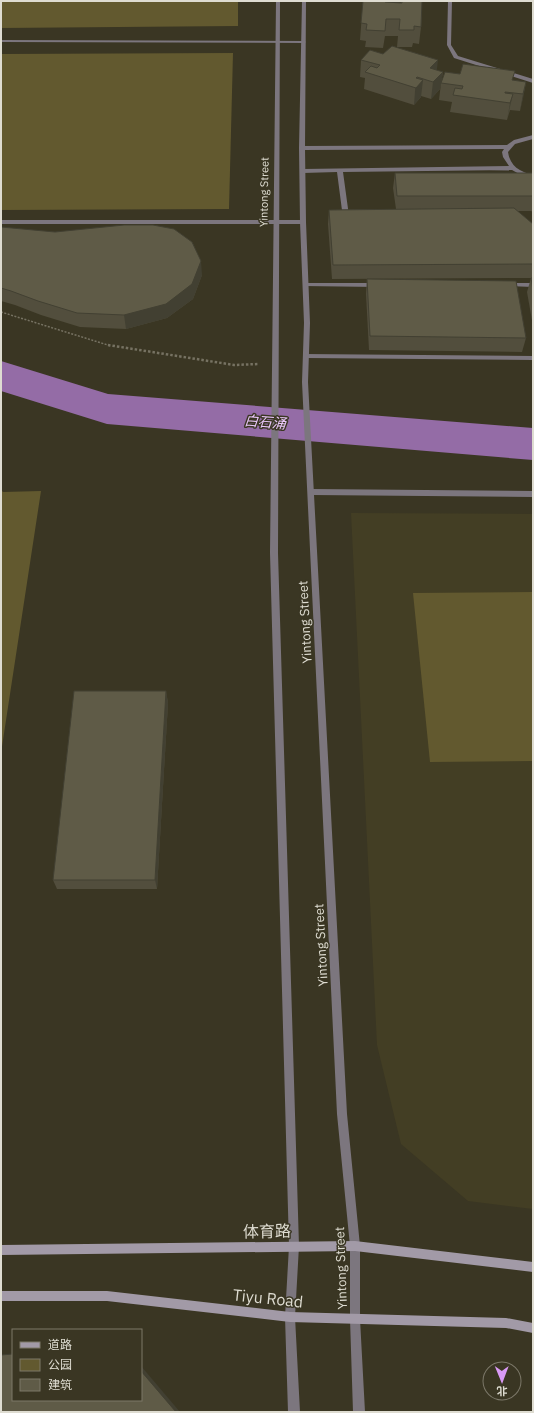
<svg xmlns="http://www.w3.org/2000/svg" width="534" height="1413" font-family="'IBM Plex Sans','Noto Sans SC',sans-serif">
	<rect width="100%" height="100%" fill="#3a3623"/>
	<path fill="#433e24" d="M 351,513 L 533,514 L 533,1209 L 468,1201 L 401,1144 L 377,1045 Z"/>
	<g fill="#62592f">
		<path d="M 1,1 L 238,1 L 238,26 L 1,28 Z"/>
		<path d="M 233,53 L 229,209 L 1,210 L 1,54 Z"/>
		<path d="M 1,490 L 3,492 L 41,491 L 1,753 Z"/>
		<path d="M 533,592 L 533,761 L 430,762 L 413,593 Z"/>
	</g>
	<g fill="none" stroke-linecap="round" stroke-linejoin="round">
		<path fill="#946ca6" fill-rule="evenodd" d="M 1,361 L 108,394 L 533,428 L 533,460 L 107,424 L 1,391 Z"/>
		<path stroke="#767262" stroke-width="1.5" stroke-dasharray="2 1.5" stroke-linecap="butt" d="M 1,312 L 111,346"/>
		<path stroke="#767262" stroke-width="2.5" stroke-dasharray="2.5 2" stroke-linecap="butt" d="M 108,345 L 234,365 L 258,364"/>
		<g fill="#7c767e" fill-rule="evenodd">
			<path d="M 448,1 L 452,1 L 451,45 L 458,56 L 533,79 L 533,83 L 454,58 L 447,45 Z"/>
			<path d="M 1,40 L 304,41 L 306,42 L 304,43 L 1,42 Z"/>
			<path d="M 533,135 L 533,139 L 515,144 L 508,152 C 510,166 520,172 533,175 L 533,179 L 521,175 L 512,170 L 343,172 L 349,216 L 351,218 L 348,220 L 343,218 L 337,172 L 303,173 L 300,171 L 303,169 L 509,166 L 503,157 L 502,152 L 504,149 L 302,150 L 299,148 L 302,146 L 507,145 L 514,140 Z"/>
			<path d="M 1,220 L 303,220 L 306,222 L 303,224 L 1,224 Z"/>
			<path d="M 305,283 L 378,283 L 381,285 L 378,287 L 303,286 L 303,284 Z"/>
			<path d="M 507,283 L 533,283 L 533,287 L 505,286 L 505,284 Z"/>
			<path d="M 304,354 L 533,356 L 533,360 L 306,358 L 304,358 Z"/>
			<path d="M 312,489 L 533,491 L 533,497 L 312,495 L 308,492 Z"/>
		</g>
		<g fill="#7c767e" fill-rule="evenodd">
			<path d="M 276,1 L 280,1 L 278,553 L 299,1246 L 295,1317 L 300,1412 L 288,1412 L 285,1317 L 289,1246 L 270,553 Z"/>
			<path d="M 302,1 L 306,1 L 305,148 L 306,222 L 310,323 L 308,382 L 347,1114 L 360,1246 L 360,1319 L 365,1412 L 353,1412 L 350,1319 L 350,1246 L 337,1114 L 302,382 L 304,323 L 300,222 L 299,148 Z"/>
		</g>
		<g fill="#a29aa7" fill-rule="evenodd">
			<path d="M 355,1241 L 533,1262 L 533,1272 L 355,1251 L 1,1255 L 1,1245 Z"/>
			<path d="M 1,1291 L 107,1291 L 290,1312 L 506,1318 L 533,1323 L 533,1333 L 506,1328 L 290,1322 L 107,1301 L 1,1301 Z"/>
		</g>
	</g>
	<g fill="#524e3d">
		<path d="M 363,1 L 387,1 L 386,2 L 401,3 L 401,1 L 422,1 L 421,27 L 419,44 L 413,43 L 412,47 L 397,47 L 398,36 L 385,36 L 383,48 L 365,47 L 366,41 L 360,40 Z"/>
		<path d="M 383,54 L 443,72 L 440,89 L 431,99 L 421,96 L 421,97 L 414,105 L 364,89 L 365,78 L 360,77 L 361,60 Z"/>
		<path d="M 513,80 L 526,82 L 520,111 L 510,110 L 507,120 L 450,112 L 452,102 L 439,100 L 441,83 Z"/>
		<path d="M 395,173 L 533,173 L 533,212 L 531,211 L 517,211 L 533,224 L 533,278 L 332,279 L 328,224 L 329,210 L 396,209 L 393,188 Z"/>
		<path d="M 1,227 L 202,275 L 193,299 L 167,318 L 126,329 L 80,327 L 41,315 L 15,305 L 1,301 Z"/>
		<path d="M 531,278 L 533,278 L 533,326 L 527,292 Z"/>
		<path d="M 367,279 L 526,338 L 522,352 L 369,350 L 366,294 Z"/>
		<path d="M 166,691 L 168,703 L 157,889 L 57,889 L 53,880 Z"/>
	</g>
	<g fill="#424032">
		<path d="M 438,60 L 436,77 L 430,68 Z"/>
		<path d="M 443,72 L 440,89 L 431,99 L 433,82 Z"/>
		<path d="M 417,77 L 416,87 L 423,80 L 421,97 L 414,105 L 416,78 Z"/>
		<path d="M 526,82 L 523,99 L 520,111 L 523,94 Z"/>
		<path d="M 513,94 L 509,111 L 507,120 L 510,103 Z"/>
		<path d="M 201,261 L 202,275 L 193,299 L 167,318 L 126,329 L 124,315 Z"/>
		<path d="M 166,691 L 168,703 L 157,889 L 155,880 Z"/>
		<path d="M 141,1366 L 180,1412 L 176,1412 L 141,1371 Z"/>
	</g>
	<g fill="#5f5b47" stroke="#424032">
		<path d="M 363,1 L 385,1 L 385,2 L 402,3 L 402,1 L 422,1 L 421,27 L 414,26 L 414,30 L 399,30 L 400,19 L 386,19 L 385,31 L 366,30 L 367,24 L 361,23 Z"/>
		<path d="M 392,46 L 438,60 L 430,68 L 443,72 L 433,82 L 417,77 L 416,78 L 423,80 L 416,88 L 365,72 L 371,66 L 377,68 L 380,65 L 361,60 L 370,50 L 383,54 Z"/>
		<path d="M 463,64 L 515,71 L 512,80 L 526,82 L 523,94 L 505,92 L 505,93 L 513,94 L 510,103 L 453,95 L 455,88 L 462,89 L 463,86 L 441,83 L 445,72 L 460,74 Z"/>
		<path d="M 395,173 L 533,173 L 533,196 L 397,196 Z"/>
		<path d="M 514,208 L 533,224 L 533,264 L 333,265 L 329,210 Z"/>
		<path d="M 124,225 L 153,225 L 174,229 L 192,242 L 201,261 L 192,284 L 166,304 L 124,315 L 77,313 L 38,301 L 11,291 L 1,288 L 1,227 L 55,232 Z"/>
		<path d="M 531,278 L 533,278 L 533,290 Z"/>
		<path d="M 367,279 L 516,281 L 526,338 L 370,336 Z"/>
		<path d="M 74,691 L 166,691 L 155,880 L 53,880 Z"/>
		<path d="M 13,1354 L 13,1400 L 141,1400 L 141,1371 L 176,1412 L 1,1412 L 1,1355 Z"/>
	</g>
	<g text-anchor="middle" dominant-baseline="central" stroke-width="3" stroke-linejoin="round" paint-order="stroke">
		<g font-size="11" fill="#dedcd1" stroke="#3a3623">
			<text transform="translate(264 192) rotate(-89)">Yintong Street</text>
		</g>
		<g font-size="13" fill="#dedcd1" stroke="#3a3623">
			<text transform="translate(305 622) rotate(-93)">Yintong Street</text>
			<text transform="translate(321 945) rotate(-93)">Yintong Street</text>
			<text transform="translate(341 1268) rotate(-92)">Yintong Street</text>
		</g>
		<g font-size="14" font-style="italic" fill="#eac7fa" stroke="#3a3623">
			<text transform="translate(265 422) rotate(5)">白石涌</text>
		</g>
		<g font-size="16" fill="#dedcd1" stroke="#3a3623">
			<text transform="translate(267 1231) rotate(-1)">体育路</text>
			<text transform="translate(268 1298) rotate(6)">Tiyu Road</text>
		</g>
	</g>
	<rect width="534" height="1413" fill="none" stroke="#dedcd1" stroke-width="4"/>
	<rect x="12" y="1329" width="130" height="72" fill="#3a3623" stroke="#7c7869"/>
	<rect x="20" y="1342" width="20" height="6" fill="#a29aa7" stroke="#7c7869"/>
	<text x="48" y="1349" font-size="12" fill="#dedcd1">道路</text>
	<rect x="20" y="1359" width="20" height="12" fill="#62592f" stroke="#7c7869"/>
	<text x="48" y="1369" font-size="12" fill="#dedcd1">公园</text>
	<rect x="20" y="1379" width="20" height="12" fill="#5f5b47" stroke="#7c7869"/>
	<text x="48" y="1389" font-size="12" fill="#dedcd1">建筑</text>
	<g transform="translate(502 1381) rotate(179)"><circle r="19" fill="#3a3623" stroke="#7c7869"/>
	<path d="M0-3L7 15L0 10L-7 15Z" fill="#da9af6"/>
	<text y="-6" font-size="11" font-weight="bold" text-anchor="middle" fill="#dedcd1">北</text>
	</g>
</svg>
